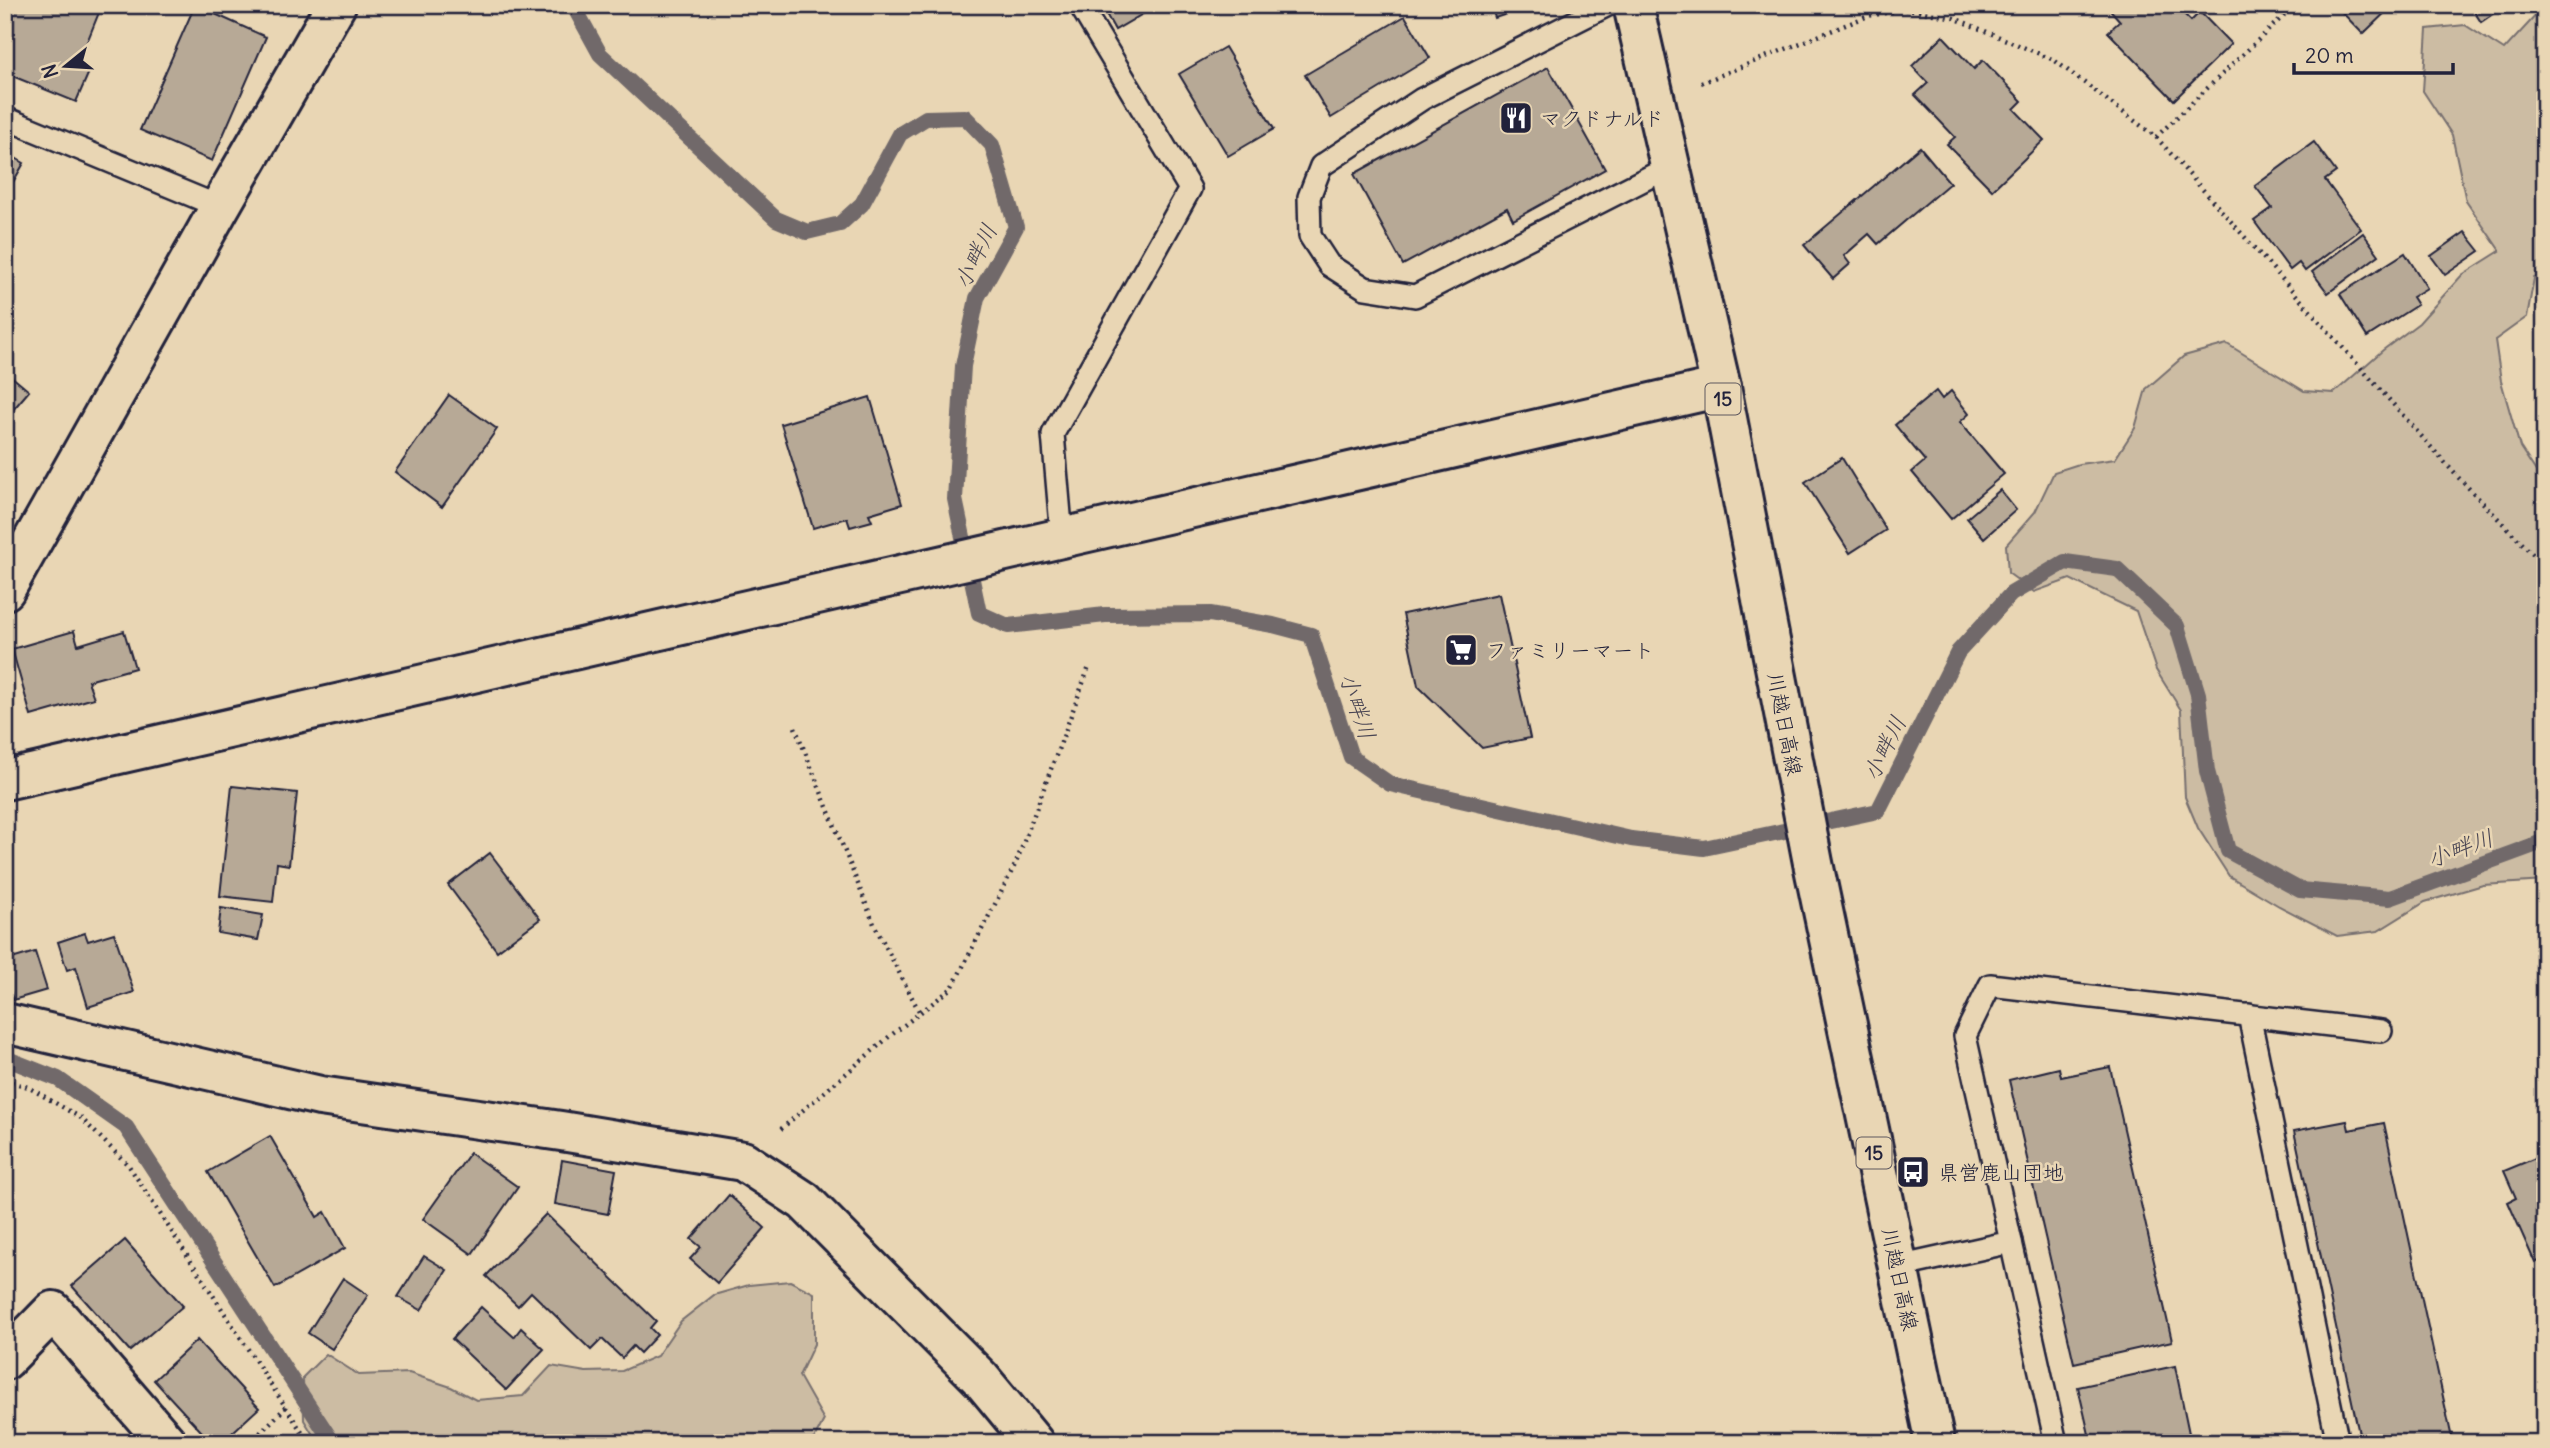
<svg xmlns="http://www.w3.org/2000/svg" width="2550" height="1448" font-family="Delius,'Klee One',sans-serif">
	<rect width="100%" height="100%" fill="#e9d6b4"/>
	<filter id="ink" filterUnits="userSpaceOnUse"><feTurbulence type="fractalNoise" baseFrequency=".0143" numOctaves="2"/><feDisplacementMap in="SourceGraphic" scale="14" xChannelSelector="R" yChannelSelector="G"/><feConvolveMatrix kernelMatrix="1 2 1 2 8 2 1 2 1" color-interpolation-filters="sRGB"/></filter>
	<g filter="url(#ink)">
		<g fill="#ccbca3" stroke="#776f6f" stroke-width="2">
			<path d="M 2539,12 L 2545,14 L 2545,276 L 2534,278 L 2527,317 L 2495,340 L 2501,381 L 2520,447 L 2545,485 L 2545,881 L 2483,885 L 2425,902 L 2378,931 L 2337,936 L 2279,906 L 2229,876 L 2198,828 L 2185,797 L 2181,710 L 2156,670 L 2136,611 L 2070,579 L 2034,592 L 2008,573 L 2006,545 L 2035,512 L 2054,472 L 2079,464 L 2115,459 L 2135,428 L 2146,389 L 2184,356 L 2227,344 L 2304,391 L 2334,393 L 2383,350 L 2419,323 L 2462,275 L 2500,251 L 2466,201 L 2452,135 L 2423,91 L 2427,29 L 2465,25 L 2504,50 Z"/>
			<path d="M 790,1281 L 814,1293 L 814,1344 L 799,1376 L 824,1420 L 812,1443 L 318,1443 L 304,1420 L 303,1377 L 326,1354 L 359,1375 L 409,1373 L 451,1387 L 476,1400 L 523,1396 L 551,1366 L 586,1372 L 622,1371 L 657,1356 L 681,1321 L 714,1295 L 749,1285 Z"/>
		</g>
		<g fill="none" stroke-linecap="round" stroke-linejoin="round">
			<g stroke="#71696b" stroke-width="16">
				<path d="M 573,5 L 600,54 L 776,219 L 807,232 L 840,224 L 862,204 L 900,134 L 926,118 L 965,117 L 992,145 L 1016,227 L 977,298 L 963,366 L 955,499 L 979,613 L 1008,626 L 1105,615 L 1210,614 L 1273,625 L 1311,635 L 1351,757 L 1390,784 L 1631,839 L 1704,848 L 1878,811 L 1958,652 L 2011,594 L 2065,562 L 2117,569 L 2177,626 L 2198,694 L 2207,771 L 2228,851 L 2300,890 L 2390,898 L 2545,841"/>
				<path d="M 5,1058 L 58,1079 L 126,1127 L 333,1443"/>
			</g>
		</g>
		<g fill="#b7a996" stroke="#22223b" stroke-width="2">
			<path d="M 5,5 L 102,5 L 77,67 L 89,72 L 76,102 L 5,73 Z"/>
			<path d="M 195,5 L 266,37 L 212,161 L 140,130 Z"/>
			<path d="M 1101,5 L 1158,5 L 1115,30 Z"/>
			<path d="M 1491,5 L 1527,5 L 1528,7 L 1495,18 Z"/>
			<path d="M 2106,5 L 2175,5 L 2191,21 L 2200,12 L 2231,44 L 2174,100 L 2108,32 L 2120,21 Z"/>
			<path d="M 2335,5 L 2393,5 L 2363,34 Z"/>
			<path d="M 2470,5 L 2506,5 L 2481,22 Z"/>
			<path d="M 1405,16 L 1430,58 L 1331,118 L 1305,75 Z"/>
			<path d="M 1943,36 L 1974,69 L 1983,60 L 2022,101 L 2014,109 L 2044,140 L 1992,190 L 1947,144 L 1955,137 L 1915,95 L 1928,83 L 1912,66 Z"/>
			<path d="M 1225,47 L 1274,129 L 1228,156 L 1179,74 Z"/>
			<path d="M 1548,67 L 1605,169 L 1513,220 L 1507,208 L 1403,265 L 1354,174 Z"/>
			<path d="M 2314,142 L 2336,172 L 2325,180 L 2361,229 L 2305,271 L 2299,263 L 2290,270 L 2254,221 L 2272,208 L 2255,186 Z"/>
			<path d="M 1920,147 L 1950,183 L 1878,244 L 1869,234 L 1844,256 L 1850,264 L 1833,279 L 1804,245 Z"/>
			<path d="M 5,152 L 24,163 L 5,196 Z"/>
			<path d="M 2465,232 L 2480,251 L 2445,275 L 2431,256 Z"/>
			<path d="M 2363,233 L 2379,255 L 2328,293 L 2312,272 Z"/>
			<path d="M 2405,253 L 2427,288 L 2412,297 L 2417,305 L 2367,337 L 2340,294 Z"/>
			<path d="M 5,371 L 29,391 L 6,418 L 12,423 L 5,431 Z"/>
			<path d="M 1936,391 L 1942,399 L 1951,391 L 1969,414 L 1960,422 L 2004,474 L 1951,519 L 1912,472 L 1925,461 L 1895,425 Z"/>
			<path d="M 449,395 L 497,429 L 442,507 L 395,472 Z"/>
			<path d="M 870,397 L 902,504 L 869,514 L 872,521 L 850,527 L 847,518 L 813,528 L 781,424 Z"/>
			<path d="M 1842,458 L 1886,530 L 1850,553 L 1805,482 Z"/>
			<path d="M 2000,490 L 2016,510 L 1984,538 L 1967,518 Z"/>
			<path d="M 1499,594 L 1530,738 L 1482,748 L 1418,686 L 1403,614 Z"/>
			<path d="M 74,631 L 78,645 L 124,631 L 135,668 L 88,681 L 94,698 L 31,716 L 12,649 Z"/>
			<path d="M 232,786 L 297,793 L 289,865 L 277,863 L 273,902 L 220,896 Z"/>
			<path d="M 490,853 L 540,919 L 497,951 L 448,885 Z"/>
			<path d="M 221,908 L 263,915 L 258,940 L 218,933 Z"/>
			<path d="M 85,933 L 88,941 L 114,933 L 134,992 L 88,1007 L 76,967 L 67,970 L 58,942 Z"/>
			<path d="M 35,952 L 47,990 L 13,1000 L 5,974 L 5,961 Z"/>
			<path d="M 2110,1067 L 2172,1341 L 2074,1363 L 2009,1080 L 2059,1068 L 2061,1077 Z"/>
			<path d="M 2347,1121 L 2349,1130 L 2384,1123 L 2453,1443 L 2361,1443 L 2294,1131 Z"/>
			<path d="M 270,1136 L 317,1217 L 325,1212 L 345,1248 L 275,1288 L 208,1172 Z"/>
			<path d="M 470,1153 L 518,1187 L 472,1254 L 423,1219 Z"/>
			<path d="M 2545,1154 L 2545,1258 L 2535,1263 L 2508,1202 L 2516,1198 L 2504,1171 Z"/>
			<path d="M 562,1160 L 616,1170 L 608,1214 L 555,1204 Z"/>
			<path d="M 729,1195 L 765,1228 L 717,1283 L 690,1259 L 701,1247 L 691,1239 Z"/>
			<path d="M 546,1214 L 656,1321 L 650,1328 L 657,1335 L 640,1353 L 633,1346 L 622,1358 L 602,1339 L 591,1350 L 531,1292 L 518,1306 L 486,1276 Z"/>
			<path d="M 125,1240 L 183,1306 L 130,1351 L 72,1286 Z"/>
			<path d="M 424,1256 L 447,1270 L 421,1310 L 398,1297 Z"/>
			<path d="M 343,1278 L 368,1295 L 332,1349 L 308,1333 Z"/>
			<path d="M 481,1307 L 514,1337 L 521,1328 L 544,1349 L 506,1390 L 452,1339 Z"/>
			<path d="M 197,1340 L 259,1408 L 221,1443 L 212,1443 L 154,1380 Z"/>
			<path d="M 2175,1366 L 2191,1443 L 2091,1443 L 2078,1387 Z"/>
		</g>
		<g fill="none" stroke-linecap="round" stroke-linejoin="round">
			<defs>
				<g id="service">
					<path d="M 1608,5 L 1422,99 L 1321,166 L 1309,197 L 1310,236 L 1329,265 L 1365,288 L 1415,296 L 1669,167"/>
					<path d="M 5,118 L 220,207"/>
					<path d="M 1062,538 L 1053,434 L 1190,189 L 1080,5"/>
					<path d="M 2249,1015 L 2338,1443"/>
					<path d="M 2011,1242 L 2056,1443"/>
					<path d="M 1898,1267 L 2011,1242 L 1965,1036 L 1990,985 L 2381,1031"/>
				</g>
				<g id="minor">
					<path d="M 5,590 L 220,207 L 336,5"/>
					<path d="M 5,1023 L 320,1096 L 561,1131 L 743,1161 L 804,1201 L 981,1379 L 1034,1443"/>
					<path d="M 5,1360 L 53,1311 L 167,1443"/>
				</g>
				<path id="tertiary" d="M 5,780 L 1721,387"/>
				<path id="primary" d="M 1633,5 L 1721,387 L 1813,863 L 1935,1443"/>
			</defs>
			<use href="#service" stroke="#22223b" stroke-width="26"/>
			<use href="#minor" stroke="#22223b" stroke-width="44"/>
			<use href="#tertiary" stroke="#22223b" stroke-width="44"/>
			<use href="#primary" stroke="#22223b" stroke-width="44"/>
			<g stroke="#22223b" stroke-width="4.5" stroke-dasharray="2 5" stroke-linecap="butt">
				<path d="M 1701,83 L 1868,16 L 1908,9 L 1954,18 L 2054,60 L 2156,137 L 2455,474 L 2545,567"/>
				<path d="M 2156,137 L 2295,5"/>
				<path d="M 795,727 L 874,924 L 920,1013"/>
				<path d="M 5,1080 L 28,1087 L 81,1118 L 129,1166 L 309,1443"/>
				<path d="M 781,1129 L 890,1036 L 952,988 L 1016,863 L 1089,667"/>
				<path d="M 250,1443 L 287,1406"/>
			</g>
			<use href="#service" stroke="#e9d6b4" stroke-width="21"/>
			<use href="#minor" stroke="#e9d6b4" stroke-width="38"/>
			<use href="#tertiary" stroke="#e9d6b4" stroke-width="38"/>
			<use href="#primary" stroke="#e9d6b4" stroke-width="38"/>
		</g>
	</g>
	<defs>
		<symbol id="restaurant-square" viewBox="-11 -11 22 22"><rect x="-9" y="-9" width="18" height="18" rx="4" fill="#22223b" stroke="#e9d6b4"/><path d="M-5-6h1v4h1v-4h1v4h1v-4h1v5L-1.5 .5V6h-2V.5L-5-1ZM5-6V6H3V1.5H1.5Q1.5-4 5-6Z" fill="#fff"/></symbol>
		<symbol id="supermarket-square" viewBox="-11 -11 22 22"><rect x="-9" y="-9" width="18" height="18" rx="4" fill="#22223b" stroke="#e9d6b4"/><path d="M-6-5.5h2.5l.6 2H6L4.5 2H-2.5L-4.4-4H-6ZM-1.5 3.2a1.3 1.3 0 1 0 .1 0ZM3 3.2a1.3 1.3 0 1 0 .1 0Z" fill="#fff"/></symbol>
		<symbol id="bus-square" viewBox="-11 -11 22 22"><rect x="-9" y="-9" width="18" height="18" rx="4" fill="#22223b" stroke="#e9d6b4"/><path d="M-5-6H5V4H4V6H2V4H-2V6H-4V4H-5ZM-3.5-4V0h7V-4ZM-3.5 1.2v1.5H-2V1.2ZM2 1.2v1.5H3.5V1.2Z" fill="#fff"/></symbol>
	</defs>
	<g fill-rule="evenodd">
		<use href="#restaurant-square" x="1497" y="99" width="38" height="38"/>
		<use href="#supermarket-square" x="1442" y="631" width="38" height="38"/>
		<use href="#bus-square" x="1894" y="1153" width="38" height="38"/>
	</g>
	<g text-anchor="middle" dominant-baseline="central" stroke-width="5" stroke-linejoin="round" paint-order="stroke">
		<g fill="#e9d6b4" stroke="#5e585f" stroke-width="2">
			<rect x="1705.5" y="383.5" width="35" height="31" rx="5"/>
			<rect x="1856.5" y="1137.5" width="35" height="31" rx="5"/>
		</g>
		<g font-size="19" font-weight="bold" fill="#22223b">
			<text x="1723" y="399">15</text>
			<text x="1874" y="1153">15</text>
		</g>
		<g font-size="21" fill="#22223b" stroke="#e9d6b4" text-anchor="start">
			<text x="1540" y="118">マクドナルド</text>
			<text x="1486" y="650">ファミリーマート</text>
			<text x="1938" y="1172">県営鹿山団地</text>
		</g>
		<g font-size="21" fill="#22223b" stroke="#e9d6b4">
			<text transform="translate(1785 724) rotate(79)">川越日高線</text>
			<text transform="translate(1900 1279) rotate(78)">川越日高線</text>
		</g>
		<g font-size="23" font-style="italic" fill="#494553" stroke="#e9d6b4">
			<text transform="translate(975 256) rotate(-64)">小畔川</text>
			<text transform="translate(1358 706) rotate(72)">小畔川</text>
			<text transform="translate(1884 748) rotate(-64)">小畔川</text>
			<text transform="translate(2460 848) rotate(-20)">小畔川</text>
		</g>
	</g>
	<rect width="2550" height="1448" fill="none" stroke="#e9d6b4" stroke-width="28"/>
	<rect x="14" y="14" width="2522" height="1420" fill="none" stroke="#22223b" stroke-width="2.5" filter="url(#ink)"/>
	<g transform="translate(66 66) rotate(252)" stroke="#e9d6b4" stroke-width="5" paint-order="stroke">
	<path d="M0-5L12 26L0 18L-12 26Z" fill="#22223b"/>
	<text y="-10" font-size="19" font-weight="bold" text-anchor="middle" fill="#22223b">N</text>
	</g>
	<path d="M2294 63v10h159v-10" fill="none" stroke="#22223b" stroke-width="3.5"/>
	<text x="2305" y="63" font-size="21" fill="#22223b" stroke="#e9d6b4" stroke-width="5" paint-order="stroke">20 m</text>
</svg>
